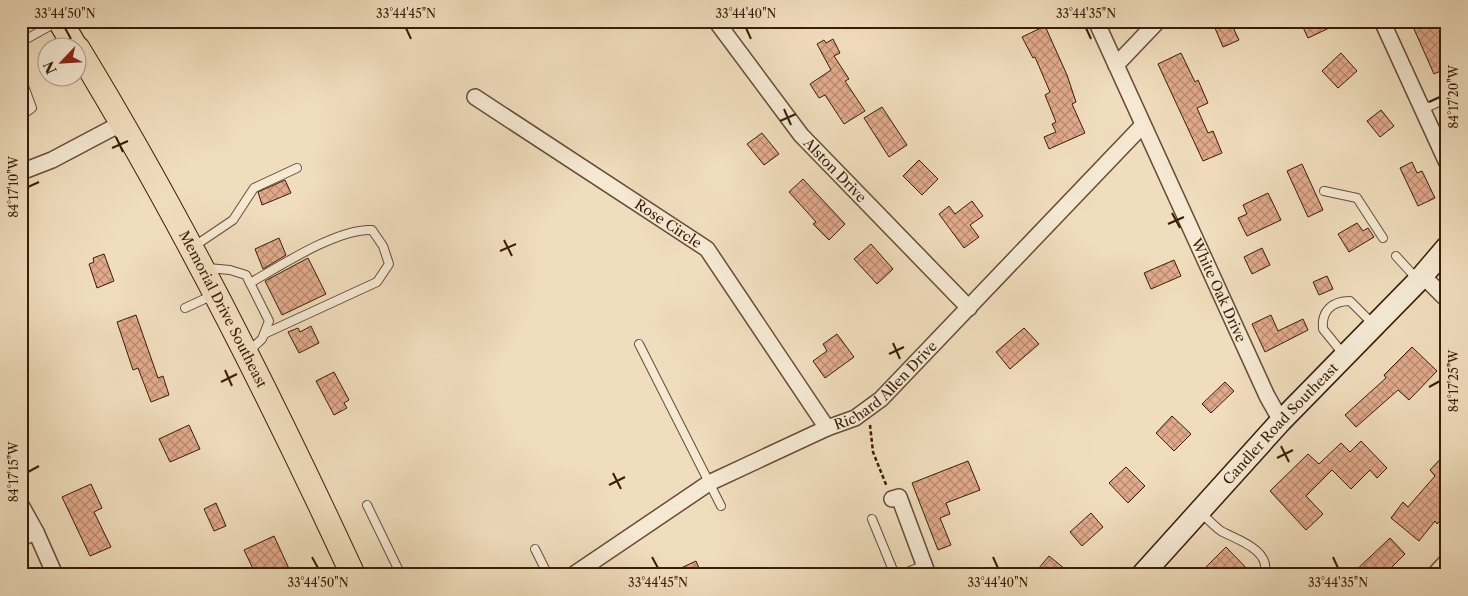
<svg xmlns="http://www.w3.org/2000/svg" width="1468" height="596" font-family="'Libre Caslon Text',serif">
	<defs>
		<pattern id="building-cross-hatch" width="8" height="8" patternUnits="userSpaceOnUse" patternTransform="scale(1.25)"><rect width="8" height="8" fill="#e1aa8c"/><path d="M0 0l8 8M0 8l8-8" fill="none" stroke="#b78a70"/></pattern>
	</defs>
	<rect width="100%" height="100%" fill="#f0ddbd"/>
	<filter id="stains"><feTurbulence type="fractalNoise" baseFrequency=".004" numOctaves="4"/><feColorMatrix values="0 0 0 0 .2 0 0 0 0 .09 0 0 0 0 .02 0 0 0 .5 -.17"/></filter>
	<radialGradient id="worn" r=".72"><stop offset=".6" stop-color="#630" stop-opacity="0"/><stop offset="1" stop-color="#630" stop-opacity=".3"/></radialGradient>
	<g fill="url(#building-cross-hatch)" stroke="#3a1d07">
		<path d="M 1212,21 L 1230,21 L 1239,40 L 1223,47 Z"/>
		<path d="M 1300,21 L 1344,21 L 1308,38 Z"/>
		<path d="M 1431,21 L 1447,21 L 1447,68 L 1434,74 L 1414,29 Z"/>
		<path d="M 1045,26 L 1067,75 L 1076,102 L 1072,104 L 1085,133 L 1049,149 L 1044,137 L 1056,132 L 1052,124 L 1056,122 L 1045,95 L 1050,92 L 1035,57 L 1033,58 L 1022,37 Z"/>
		<path d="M 833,39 L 840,53 L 834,56 L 849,79 L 845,81 L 865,111 L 844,124 L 825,95 L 819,98 L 810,84 L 831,70 L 817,44 L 824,40 L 826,43 Z"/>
		<path d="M 1181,53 L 1195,82 L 1198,80 L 1208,103 L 1197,108 L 1208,133 L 1213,131 L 1222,153 L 1203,161 L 1158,64 Z"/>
		<path d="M 1341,53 L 1357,71 L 1338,88 L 1322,71 Z"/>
		<path d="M 882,107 L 907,145 L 889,157 L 864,118 Z"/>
		<path d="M 1381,110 L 1394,126 L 1380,137 L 1367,121 Z"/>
		<path d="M 762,133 L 779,154 L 764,165 L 747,144 Z"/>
		<path d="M 919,160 L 938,179 L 922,195 L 903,176 Z"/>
		<path d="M 1412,162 L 1417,173 L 1422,171 L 1435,198 L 1418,206 L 1400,168 Z"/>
		<path d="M 1302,164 L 1323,210 L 1308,217 L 1287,171 Z"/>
		<path d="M 803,179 L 845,224 L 829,240 L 813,224 L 816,222 L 789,192 Z"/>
		<path d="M 285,180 L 291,193 L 262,205 L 258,192 Z"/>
		<path d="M 1268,193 L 1281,220 L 1247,236 L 1238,218 L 1247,214 L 1243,205 Z"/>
		<path d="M 972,201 L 983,216 L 970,225 L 979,237 L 964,248 L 939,214 L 949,206 L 955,214 Z"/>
		<path d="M 1357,223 L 1363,231 L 1368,228 L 1374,237 L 1349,252 L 1338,234 Z"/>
		<path d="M 279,238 L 286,255 L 263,269 L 255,249 Z"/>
		<path d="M 871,244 L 893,269 L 877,284 L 854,259 Z"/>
		<path d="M 1262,248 L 1270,265 L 1252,274 L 1244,257 Z"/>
		<path d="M 104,254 L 114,281 L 97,288 L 89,264 L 94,262 L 93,258 Z"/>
		<path d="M 308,258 L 326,294 L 282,315 L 265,281 Z"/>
		<path d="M 1174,260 L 1181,276 L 1151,289 L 1144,273 Z"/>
		<path d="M 1327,276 L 1333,289 L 1319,295 L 1313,282 Z"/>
		<path d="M 136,315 L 158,378 L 163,376 L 169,395 L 151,402 L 138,368 L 133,370 L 117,322 Z"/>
		<path d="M 1271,315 L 1278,331 L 1303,319 L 1308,330 L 1265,352 L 1252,324 Z"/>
		<path d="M 311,326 L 319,343 L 299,353 L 288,332 L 298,328 L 300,332 Z"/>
		<path d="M 1024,328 L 1039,344 L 1010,369 L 996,352 Z"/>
		<path d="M 837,334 L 854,357 L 825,378 L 813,361 L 827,351 L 823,344 Z"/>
		<path d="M 1412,347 L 1437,371 L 1409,400 L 1398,390 L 1356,427 L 1345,415 L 1386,378 L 1384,375 Z"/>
		<path d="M 334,372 L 349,400 L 344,403 L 347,408 L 334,415 L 316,381 Z"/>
		<path d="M 1225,382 L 1234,391 L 1211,413 L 1202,404 Z"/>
		<path d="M 1172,416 L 1191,434 L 1174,451 L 1156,433 Z"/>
		<path d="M 189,425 L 200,449 L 170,462 L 159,439 Z"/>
		<path d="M 1361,441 L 1387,468 L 1377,478 L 1370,470 L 1351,489 L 1332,470 L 1306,496 L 1323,514 L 1306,530 L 1270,491 L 1308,454 L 1319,464 L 1341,443 L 1350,452 Z"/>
		<path d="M 1447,452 L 1447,514 L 1437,524 L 1435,521 L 1419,541 L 1391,518 L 1403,502 L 1408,507 L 1435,476 L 1430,470 Z"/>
		<path d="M 968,461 L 980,490 L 946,503 L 950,514 L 940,518 L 951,545 L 938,550 L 912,483 Z"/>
		<path d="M 1126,467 L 1145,486 L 1128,503 L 1109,483 Z"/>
		<path d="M 91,484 L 102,508 L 94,512 L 111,547 L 90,556 L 62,497 Z"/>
		<path d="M 216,503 L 226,526 L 214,531 L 204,509 Z"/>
		<path d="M 1091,513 L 1103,527 L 1082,546 L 1070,532 Z"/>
		<path d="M 274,536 L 292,575 L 256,575 L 244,550 Z"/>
		<path d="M 1390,538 L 1405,554 L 1384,575 L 1351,575 Z"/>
		<path d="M 1226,547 L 1253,575 L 1198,575 Z"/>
		<path d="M 1049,556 L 1065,569 L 1060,575 L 1033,575 Z"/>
		<path d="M 696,561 L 702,575 L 666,575 Z"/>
	</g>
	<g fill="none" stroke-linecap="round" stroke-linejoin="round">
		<defs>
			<g id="service">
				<path d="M 21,42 L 57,22"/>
				<path d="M 21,78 L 32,108 L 21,116"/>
				<path d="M 1422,110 L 1447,98"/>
				<path d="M 1324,191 L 1357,198 L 1383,238"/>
				<path d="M 193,247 L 233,220 L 254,188 L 297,168"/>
				<path d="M 1396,256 L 1417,279"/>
				<path d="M 208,268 L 230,270 L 246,275 L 269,321 L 262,339 L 248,352"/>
				<path d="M 250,283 C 280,266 338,228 372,230 L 383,246 L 389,264 L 377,282 L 264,334"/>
				<path d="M 185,308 L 213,295"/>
				<path d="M 639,344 L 721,506"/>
				<path d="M 1344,355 L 1323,329 C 1321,311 1332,301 1350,301 L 1373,324"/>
				<path d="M 367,505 L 401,575"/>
				<path d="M 1200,512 C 1207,518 1214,526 1221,531 C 1235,539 1273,550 1264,575"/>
				<path d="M 872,519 L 895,575"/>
				<path d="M 535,549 L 548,575"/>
				<path d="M 900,575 L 925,565"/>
			</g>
			<g id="minor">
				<path id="s1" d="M 716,21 L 801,135 L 969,308"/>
				<path id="s2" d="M 1096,21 L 1267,396 L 1281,421"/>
				<path d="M 1382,21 L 1447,163"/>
				<path d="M 1116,65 L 1158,21"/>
				<path id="s3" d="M 475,97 L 707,249 L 827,428"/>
				<path d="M 21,172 L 52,160 L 122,123"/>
				<path d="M 1423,276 L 1447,300"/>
				<path d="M 892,499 L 899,497 L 928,575"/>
				<path d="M 21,505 L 36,532 L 55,575"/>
				<path d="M 21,538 L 36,532"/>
				<path id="s4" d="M 573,575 L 709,483 L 827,428 L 855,418 L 881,399 L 1143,125"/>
				<path d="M 1434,575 L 1447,561"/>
			</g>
			<g id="secondary">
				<path id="s5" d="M 1142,575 L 1281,421 L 1418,281 L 1447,247"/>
			</g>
			<g id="primary">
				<path d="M 60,21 L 76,48"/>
				<path id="s6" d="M 78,49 C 181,218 270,395 353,575"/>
			</g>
		</defs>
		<use href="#service" stroke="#684d34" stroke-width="10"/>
		<use href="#minor" stroke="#684d34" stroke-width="18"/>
		<use href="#secondary" stroke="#3a1d07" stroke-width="24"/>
		<use href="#primary" stroke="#3a1d07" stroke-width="26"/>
		<path stroke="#3a1d07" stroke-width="2.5" stroke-dasharray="4 2.5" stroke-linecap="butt" d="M 870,425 L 873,452 L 887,487"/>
		<use href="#service" stroke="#f5e9d4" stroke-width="8"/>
		<use href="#minor" stroke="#f5e9d4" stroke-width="15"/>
		<use href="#secondary" stroke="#f5e9d4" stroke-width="21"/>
		<use href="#primary" stroke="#f0ddbd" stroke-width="24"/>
	</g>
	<path fill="none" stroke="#3a1d07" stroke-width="2" d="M 65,28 L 71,39M 406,28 L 411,39M 746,28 L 751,39M 1086,28 L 1091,39M 1429,102 L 1440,97M 784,109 L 791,125M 780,121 L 796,114M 116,137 L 123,152M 112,148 L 128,141M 28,187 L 39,182M 1172,213 L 1180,228M 1168,224 L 1184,217M 504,240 L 512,256M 500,251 L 516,244M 893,343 L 900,359M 889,354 L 904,347M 225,370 L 232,386M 221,382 L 237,374M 1429,387 L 1440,381M 1281,446 L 1289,462M 1277,458 L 1293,450M 28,472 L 39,466M 613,473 L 621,489M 609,485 L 625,477M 312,557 L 318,568M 652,557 L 658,568M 993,557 L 998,568M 1333,557 L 1338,568"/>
	<g text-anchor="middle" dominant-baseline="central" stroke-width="4.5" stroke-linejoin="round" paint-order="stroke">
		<g font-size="14" fill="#3a1d07" stroke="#f5e9d4">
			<text stroke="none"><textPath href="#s1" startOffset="191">Alston Drive</textPath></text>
			<text stroke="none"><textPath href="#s3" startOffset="231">Rose Circle</textPath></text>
			<text stroke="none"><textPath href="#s2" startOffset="296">White Oak Drive</textPath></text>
			<text stroke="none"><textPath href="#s6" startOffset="298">Memorial Drive Southeast</textPath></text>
			<text stroke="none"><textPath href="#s4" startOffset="368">Richard Allen Drive</textPath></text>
			<text stroke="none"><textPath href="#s5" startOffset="205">Candler Road Southeast</textPath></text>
		</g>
	</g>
	<rect width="1468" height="596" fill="none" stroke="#f0ddbd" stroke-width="55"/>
	<g transform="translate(62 62) rotate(245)"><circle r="24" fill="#f5e9d4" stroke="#aa9782"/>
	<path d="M0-4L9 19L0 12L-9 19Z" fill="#8f2418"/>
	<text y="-8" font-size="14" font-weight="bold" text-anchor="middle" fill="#3a1d07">N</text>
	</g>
	<rect x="28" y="28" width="1412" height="540" fill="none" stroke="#3a1d07" stroke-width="2"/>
	<g font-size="12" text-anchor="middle" fill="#3a1d07">
		<text x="65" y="18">33°44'50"N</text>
		<text x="406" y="18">33°44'45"N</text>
		<text x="746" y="18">33°44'40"N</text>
		<text x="1086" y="18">33°44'35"N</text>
		<text transform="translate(1454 97) rotate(-90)" y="4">84°17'20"W</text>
		<text transform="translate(14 187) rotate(-90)" y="4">84°17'10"W</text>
		<text transform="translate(1454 381) rotate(-90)" y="4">84°17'25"W</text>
		<text transform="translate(14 472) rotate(-90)" y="4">84°17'15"W</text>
		<text x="318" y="587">33°44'50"N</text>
		<text x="658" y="587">33°44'45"N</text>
		<text x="998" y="587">33°44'40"N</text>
		<text x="1338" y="587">33°44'35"N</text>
	</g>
	<rect width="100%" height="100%" filter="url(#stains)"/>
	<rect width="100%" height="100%" fill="url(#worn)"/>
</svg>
